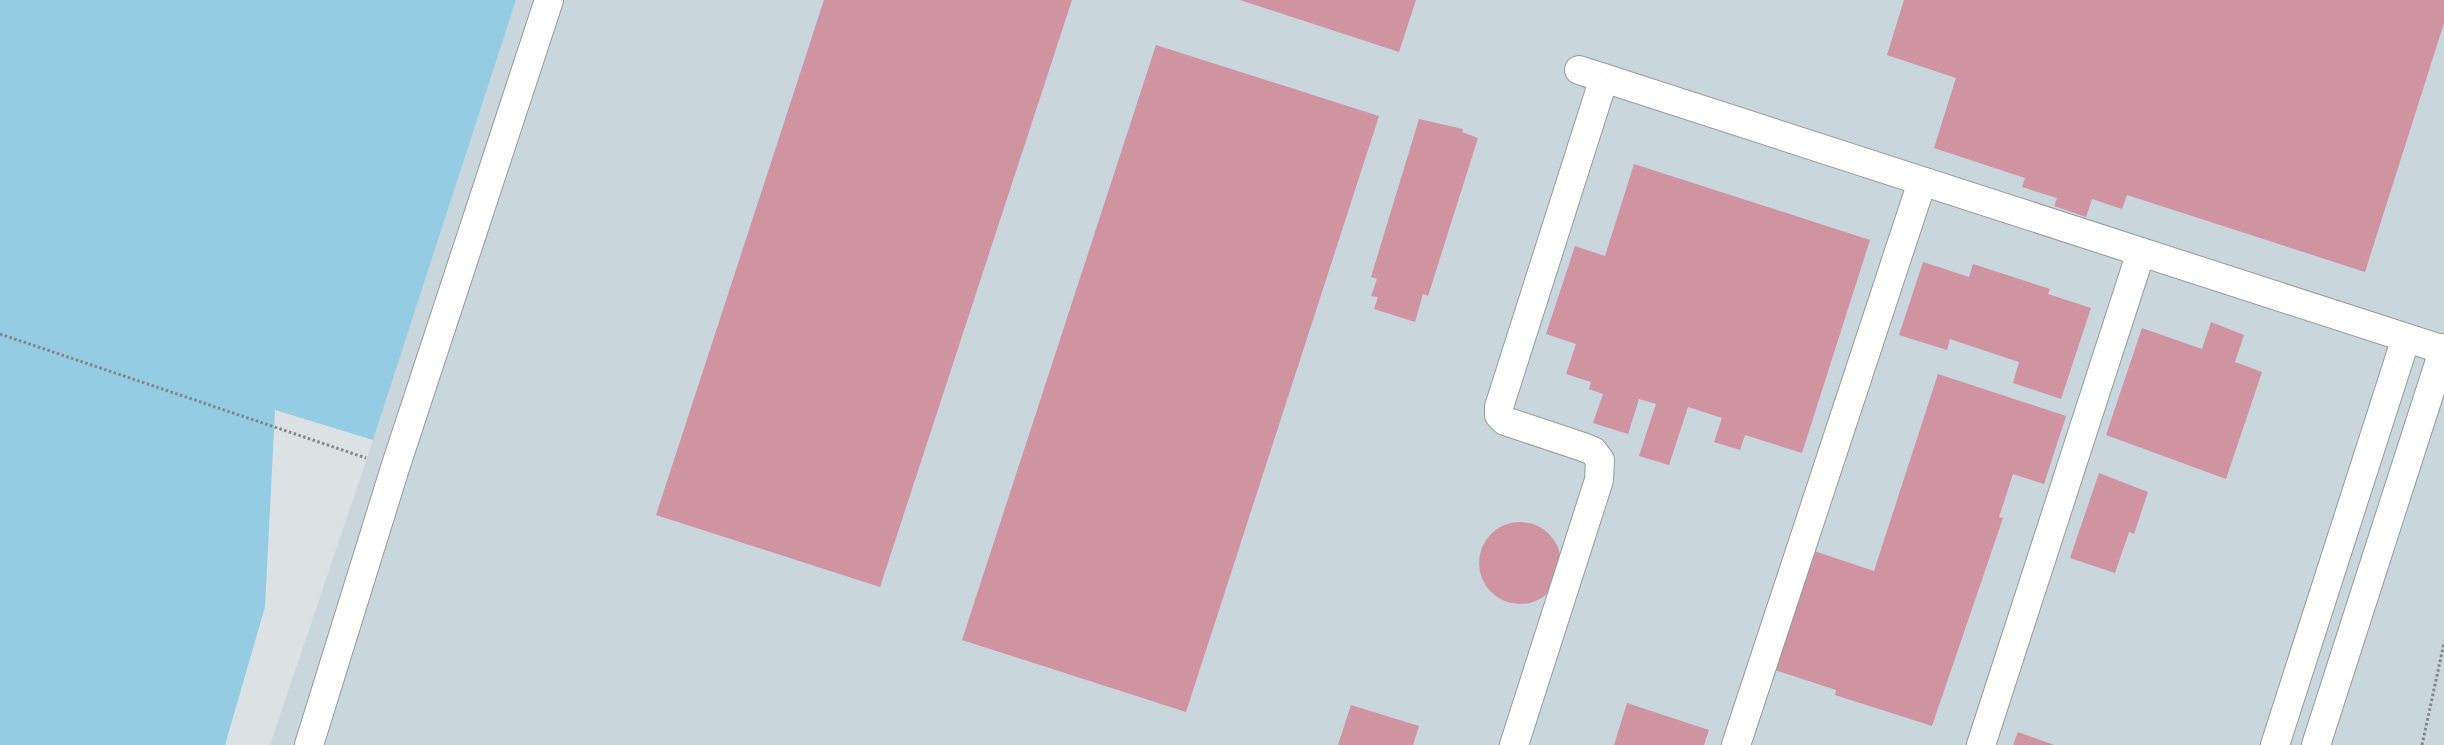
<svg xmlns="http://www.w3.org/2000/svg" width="2444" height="745" font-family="'Varela Round',sans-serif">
	<rect width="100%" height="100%" fill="#dce1e3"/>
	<path fill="#c9d6db" d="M 516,0 L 2444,0 L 2444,745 L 270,745 L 373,440 Z"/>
	<path fill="#94cde3" d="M 0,0 L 516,0 L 373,440 L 275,410 L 265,607 L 225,745 L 0,745 Z"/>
	<g fill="#d093a2">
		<path d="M 824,0 L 1072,0 L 880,587 L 656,515 Z"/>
		<path d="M 1240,0 L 1416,0 L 1399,52 Z"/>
		<path d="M 1904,0 L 2444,0 L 2444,23 L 2365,272 L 2127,195 L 2122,209 L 2092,199 L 2086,217 L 2054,206 L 2057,198 L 2022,187 L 2025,178 L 1934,148 L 1956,78 L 1887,55 Z"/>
		<path d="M 1156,45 L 1379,116 L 1186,712 L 962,640 Z"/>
		<path d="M 1419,119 L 1463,129 L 1462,132 L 1478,138 L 1428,296 L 1423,294 L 1415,322 L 1374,309 L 1378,297 L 1371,296 L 1377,279 L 1371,277 Z"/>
		<path d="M 1634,164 L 1870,240 L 1802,453 L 1745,435 L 1740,450 L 1714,442 L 1722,418 L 1688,407 L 1669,465 L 1639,456 L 1656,404 L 1639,399 L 1628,434 L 1593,423 L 1603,394 L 1589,389 L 1591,382 L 1566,374 L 1576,344 L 1546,334 L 1575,246 L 1605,256 Z"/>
		<path d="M 1923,262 L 1969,277 L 1973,264 L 2050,289 L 2048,294 L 2091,308 L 2061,399 L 2013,383 L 2019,362 L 1950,339 L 1947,350 L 1899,335 Z"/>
		<path d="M 2211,322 L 2244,335 L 2235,362 L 2262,372 L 2226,479 L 2106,435 L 2142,328 L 2202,349 Z"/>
		<path d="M 1938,374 L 2066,416 L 2044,484 L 2013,474 L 1999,517 L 2003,518 L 1932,726 L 1835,695 L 1836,690 L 1775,670 L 1814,551 L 1874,571 Z"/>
		<path d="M 2099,473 L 2148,492 L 2134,534 L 2129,532 L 2115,573 L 2070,558 Z"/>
		<circle cx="1520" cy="563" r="41"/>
		<path d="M 1627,703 L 1709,730 L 1704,745 L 1614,745 Z"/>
		<path d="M 1351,705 L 1419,726 L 1413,745 L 1338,745 Z"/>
		<path d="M 2018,732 L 2054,745 L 2013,745 Z"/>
	</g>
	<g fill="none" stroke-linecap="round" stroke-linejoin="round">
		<defs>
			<g id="minor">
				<path d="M 1579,70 L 2444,350"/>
				<path d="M 309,745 L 395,468 L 549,0"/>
				<path d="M 1514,745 L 1599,480 L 1600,460 L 1593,451 L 1583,447 L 1505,421 L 1499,415 L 1499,407 L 1604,78"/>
				<path d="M 1736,745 L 1922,182"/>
				<path d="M 1981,745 L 2141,252"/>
				<path d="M 2275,745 L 2406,338"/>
				<path d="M 2316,745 L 2444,348"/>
			</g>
		</defs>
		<use href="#minor" stroke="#969a9c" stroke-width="30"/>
		<g stroke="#828586" stroke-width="3" stroke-dasharray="2.5 2.5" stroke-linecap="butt">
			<path d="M 0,334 L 366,458"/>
			<path d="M 2422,745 L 2444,643"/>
		</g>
		<use href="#minor" stroke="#fff" stroke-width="28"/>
	</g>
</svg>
